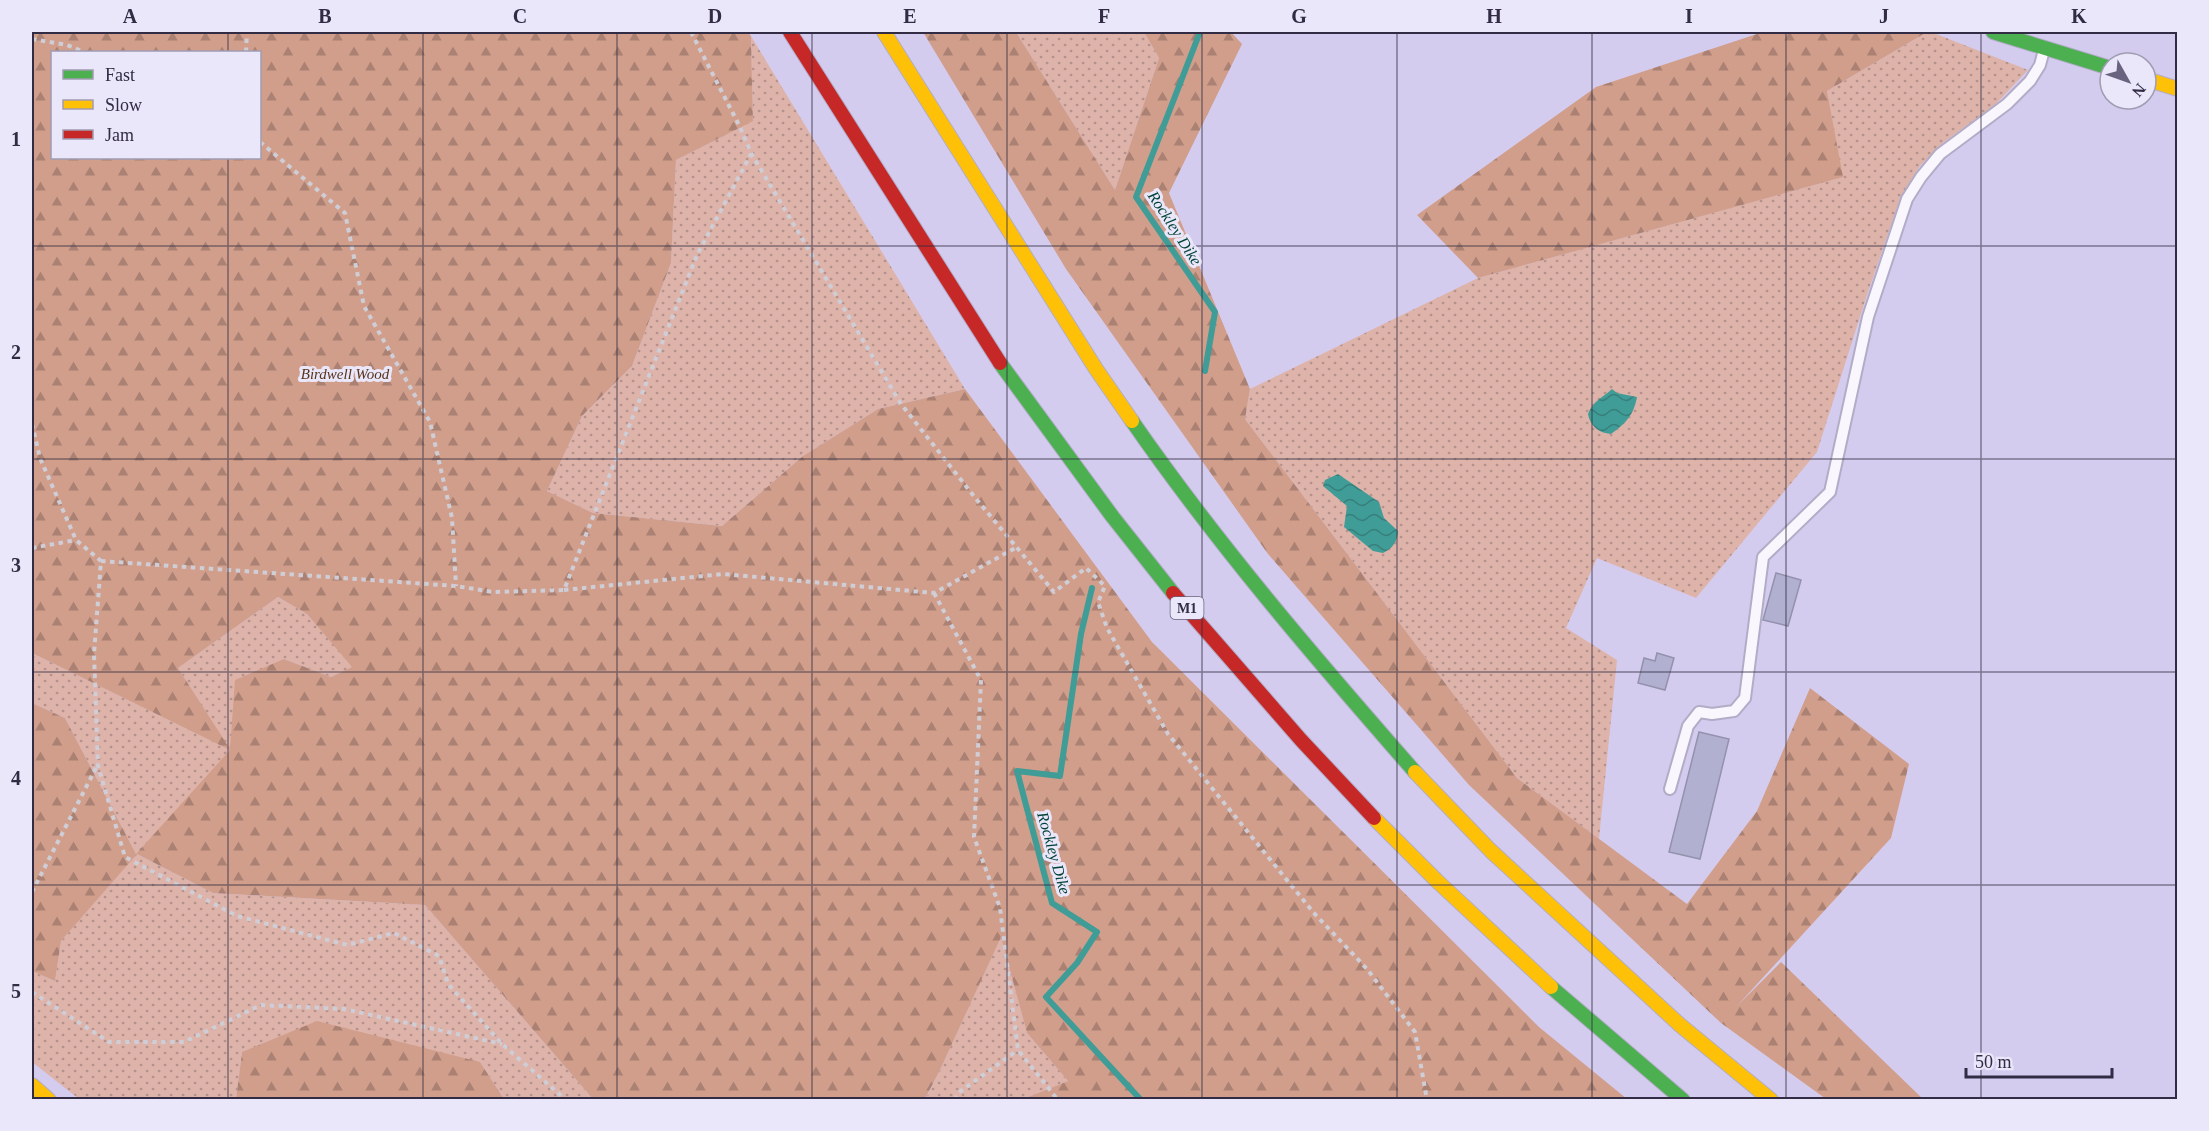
<svg xmlns="http://www.w3.org/2000/svg" width="2209" height="1131" font-family="Georgia,serif">
	<defs>
		<pattern id="grass-dots" width="8" height="8" patternUnits="userSpaceOnUse" patternTransform="scale(1.5)"><rect width="8" height="8" fill="#deb3aa"/><path d="M2 2h.1M6 6h.1" fill="none" stroke="#b5928c" stroke-width="1.8" stroke-linecap="round"/></pattern>
		<pattern id="forest-firs" width="22" height="20" patternUnits="userSpaceOnUse" patternTransform="scale(1.5)"><rect width="22" height="20" fill="#d19e8b"/><path d="M5 1l3.5 6h-7zM16 11l3.5 6h-7z" fill="#aa8173"/></pattern>
		<pattern id="water-waves" width="16" height="10" patternUnits="userSpaceOnUse" patternTransform="scale(1.5)"><rect width="16" height="10" fill="#409c96"/><path d="M0 5q4-4 8 0t8 0" fill="none" stroke="#367f7c"/></pattern>
	</defs>
	<rect width="100%" height="100%" fill="#d4ccef"/>
	<g fill="url(#grass-dots)">
		<path d="M 1016,32 L 1144,32 L 1159,58 L 1115,190 Z"/>
		<path d="M 1927,32 L 1931,32 L 2028,70 L 1995,105 L 1944,142 L 1920,166 L 1901,196 L 1866,298 L 1817,452 L 1696,598 L 1597,558 L 1566,628 L 1617,660 L 1599,839 L 1517,778 L 1245,419 L 1250,389 L 1478,278 L 1842,177 L 1827,91 Z"/>
		<path d="M 751,36 L 965,389 L 878,409 L 803,456 L 722,526 L 593,513 L 547,491 L 582,416 L 632,366 L 671,263 L 676,160 L 753,120 Z"/>
		<path d="M 278,597 L 307,614 L 353,667 L 331,677 L 284,659 L 231,750 L 137,854 L 213,893 L 425,905 L 593,1099 L 504,1099 L 480,1062 L 242,1052 L 236,1099 L 79,1099 L 32,1062 L 32,971 L 55,981 L 61,941 L 136,854 L 65,718 L 32,703 L 32,653 L 229,749 L 178,668 Z"/>
		<path d="M 1001,936 L 1027,1033 L 1068,1081 L 1023,1099 L 925,1100 L 940,1070 Z"/>
	</g>
	<g fill="url(#forest-firs)" fill-rule="evenodd">
		<path d="M 32,32 L 748,32 L 751,36 L 753,121 L 676,160 L 671,263 L 632,366 L 582,416 L 547,491 L 593,513 L 722,526 L 803,456 L 878,409 L 965,389 L 1152,642 L 1539,1027 L 1627,1099 L 1023,1099 L 1068,1081 L 1027,1033 L 1001,937 L 940,1070 L 925,1099 L 593,1099 L 425,905 L 213,893 L 137,854 L 61,941 L 55,981 L 32,971 L 32,703 L 65,718 L 136,854 L 230,750 L 32,653 ZM 260,52 L 260,158 L 52,158 L 52,52 ZM 278,597 L 307,614 L 352,667 L 331,677 L 284,659 L 235,680 L 230,749 L 178,668 Z"/>
		<path d="M 923,32 L 1016,32 L 1115,190 L 1159,58 L 1144,32 L 1231,32 L 1242,44 L 1169,193 L 1250,389 L 1245,419 L 1517,778 L 1687,904 L 1757,811 L 1810,688 L 1909,764 L 1891,838 L 1737,1006 L 1781,962 L 1923,1099 L 1826,1099 L 1721,1023 L 1469,785 L 1268,554 L 1066,269 Z"/>
		<path d="M 1763,32 L 1927,32 L 1827,91 L 1843,177 L 1478,278 L 1417,215 L 1596,87 Z"/>
		<path d="M 317,1021 L 480,1062 L 504,1099 L 236,1099 L 242,1052 Z"/>
	</g>
	<g fill="url(#water-waves)">
		<path d="M 1612,389 L 1617,393 L 1637,397 C 1634,415 1625,424 1611,434 C 1599,433 1590,426 1588,414 C 1593,401 1602,398 1612,389 Z"/>
		<path d="M 1338,474 L 1379,502 L 1384,518 L 1398,531 C 1398,541 1392,549 1383,553 L 1373,551 L 1344,527 L 1347,506 L 1323,486 L 1325,480 Z"/>
	</g>
	<g fill="none" stroke-linecap="round" stroke-linejoin="round">
		<g stroke="#409c96" stroke-width="6">
			<path d="M 1200,32 L 1136,197 L 1215,312 L 1205,371"/>
			<path d="M 1092,588 L 1081,634 L 1060,776 L 1017,771 L 1052,903 L 1097,932 L 1077,963 L 1046,997 L 1141,1100"/>
		</g>
	</g>
	<g fill="#b1b0d1" stroke="#9391ab" stroke-width="1.5">
		<path d="M 1776,573 L 1801,580 L 1788,626 L 1763,620 Z"/>
		<path d="M 1657,653 L 1674,658 L 1665,690 L 1638,683 L 1644,658 L 1655,661 Z"/>
		<path d="M 1699,732 L 1729,739 L 1700,859 L 1669,852 Z"/>
	</g>
	<g fill="none" stroke-linecap="round" stroke-linejoin="round">
		<defs>
			<path id="lane" d="M 1670,789 L 1688,726 L 1699,712 L 1712,714 L 1734,711 L 1745,698 L 1763,557 L 1830,492 L 1868,317 L 1907,199 L 1921,177 L 1940,154 L 2007,104 L 2030,81 L 2040,65 L 2044,50"/>
			<g id="fast">
				<path d="M 1993,32 L 2110,68"/>
				<path d="M 1000,363 L 1112,516 L 1173,593"/>
				<path d="M 1132,421 C 1218,545 1316,659 1415,772"/>
				<path d="M 1551,987 L 1683,1100"/>
			</g>
			<g id="slow">
				<path d="M 884,32 L 1096,369 L 1132,421"/>
				<path d="M 2146,79 L 2178,89"/>
				<path d="M 1415,772 L 1491,851 L 1680,1025 L 1771,1100"/>
				<path d="M 1374,818 L 1437,881 L 1551,987"/>
				<path d="M 32,1085 L 49,1100"/>
			</g>
			<g id="jam">
				<path d="M 790,32 L 1000,363"/>
				<path d="M 1173,593 L 1301,740 L 1374,818"/>
			</g>
		</defs>
		<use href="#lane" stroke="#b2acc7" stroke-width="14"/>
		<use href="#fast" stroke="#b2acc7" stroke-width="16"/>
		<use href="#slow" stroke="#b2acc7" stroke-width="16"/>
		<use href="#jam" stroke="#b2acc7" stroke-width="16"/>
		<g stroke="#cfcdd6" stroke-width="4" stroke-dasharray="4.5 4.5" stroke-linecap="butt">
			<path d="M 691,32 L 740,127 L 751,153 L 901,404 L 977,500 L 1054,592 L 1086,568 L 1105,586 L 1098,602 L 1107,628 L 1168,734 L 1313,912 L 1367,969 L 1415,1032 L 1427,1100"/>
			<path d="M 32,39 L 67,45 L 84,52"/>
			<path d="M 246,52 L 247,32"/>
			<path d="M 260,142 L 345,213 L 364,306 L 430,422 L 452,518 L 456,586"/>
			<path d="M 32,424 L 40,458 L 76,540 L 101,561 L 94,654 L 98,766 L 125,857 L 237,916 L 347,945 L 394,933 L 439,956 L 448,984 L 502,1044 L 566,1100"/>
			<path d="M 32,548 L 76,540"/>
			<path d="M 101,561 L 456,586 L 493,592 L 564,590 L 697,255 L 751,154"/>
			<path d="M 564,590 L 723,574 L 934,593 L 1017,547"/>
			<path d="M 934,593 L 981,680 L 974,837 L 1000,908 L 1018,1050 L 1058,1100"/>
			<path d="M 32,892 L 97,766"/>
			<path d="M 32,992 L 109,1042 L 184,1042 L 261,1005 L 344,1009 L 502,1044"/>
			<path d="M 955,1100 L 958,1093 L 1018,1050"/>
		</g>
		<use href="#lane" stroke="#f9f7fd" stroke-width="10"/>
		<use href="#fast" stroke="#4caf50" stroke-width="14"/>
		<use href="#slow" stroke="#ffc107" stroke-width="14"/>
		<use href="#jam" stroke="#c62828" stroke-width="14"/>
	</g>
	<path fill="none" stroke="#312b44" stroke-width="1.5" stroke-opacity="0.55" d="M 228,32 L 228,52M 423,32 L 423,1100M 617,32 L 617,1100M 812,32 L 812,1100M 1007,32 L 1007,1100M 1202,32 L 1202,1100M 1397,32 L 1397,1100M 1592,32 L 1592,1100M 1786,32 L 1786,1100M 1981,32 L 1981,1100M 228,158 L 228,1100M 32,246 L 2178,246M 32,459 L 2178,459M 32,672 L 2178,672M 32,885 L 2178,885"/>
	<g text-anchor="middle" dominant-baseline="central" stroke-width="6" stroke-linejoin="round" paint-order="stroke">
		<rect fill="#eae7fa" stroke="#68637b" stroke-width="1.5" x="1170.5" y="597" width="33" height="22" rx="4.5"/>
		<g font-size="14" font-weight="bold" fill="#312b44">
			<text x="1187" y="608">M1</text>
		</g>
		<g font-size="15" font-style="italic" fill="#573319" stroke="#eae7fa">
			<text x="345" y="374">Birdwell Wood</text>
		</g>
		<g font-size="16" font-style="italic" fill="#004336" stroke="#eae7fa">
			<text transform="translate(1175 228) rotate(57)">Rockley Dike</text>
			<text transform="translate(1054 853) rotate(74)">Rockley Dike</text>
		</g>
	</g>
	<rect width="2209" height="1131" fill="none" stroke="#eae7fa" stroke-width="66"/>
	<rect x="51" y="51" width="210" height="108" fill="#eae7fa" stroke="#a09cb1" stroke-width="1.5"/>
	<rect x="63" y="70" width="30" height="9" fill="#4caf50" stroke="#a09cb1" stroke-width="1.5"/>
	<text x="105" y="81" font-size="18" fill="#312b44">Fast</text>
	<rect x="63" y="100" width="30" height="9" fill="#ffc107" stroke="#a09cb1" stroke-width="1.5"/>
	<text x="105" y="111" font-size="18" fill="#312b44">Slow</text>
	<rect x="63" y="130" width="30" height="9" fill="#c62828" stroke="#a09cb1" stroke-width="1.5"/>
	<text x="105" y="141" font-size="18" fill="#312b44">Jam</text>
	<g transform="translate(2128 81) rotate(130)"><circle r="28" fill="#eae7fa" stroke="#a09cb1" stroke-width="1.5"/>
	<path d="M0-4.5L10 22L0 15L-10 22Z" fill="#6a6380"/>
	<text y="-9" font-size="16" font-weight="bold" text-anchor="middle" fill="#312b44">N</text>
	</g>
	<path d="M1966 1068v9h146v-9" fill="none" stroke="#312b44" stroke-width="3"/>
	<text x="1975" y="1068" font-size="18" fill="#312b44" stroke="#eae7fa" stroke-width="4.5" paint-order="stroke">50 m</text>
	<rect x="33" y="33" width="2143" height="1065" fill="none" stroke="#312b44" stroke-width="2"/>
	<g font-size="20" text-anchor="middle" font-weight="bold" fill="#312b44">
		<text x="130" y="23">A</text>
		<text x="325" y="23">B</text>
		<text x="520" y="23">C</text>
		<text x="715" y="23">D</text>
		<text x="910" y="23">E</text>
		<text x="1104" y="23">F</text>
		<text x="1299" y="23">G</text>
		<text x="1494" y="23">H</text>
		<text x="1689" y="23">I</text>
		<text x="1884" y="23">J</text>
		<text x="2079" y="23">K</text>
		<text x="16" y="146">1</text>
		<text x="16" y="359">2</text>
		<text x="16" y="572">3</text>
		<text x="16" y="785">4</text>
		<text x="16" y="998">5</text>
	</g>
</svg>
